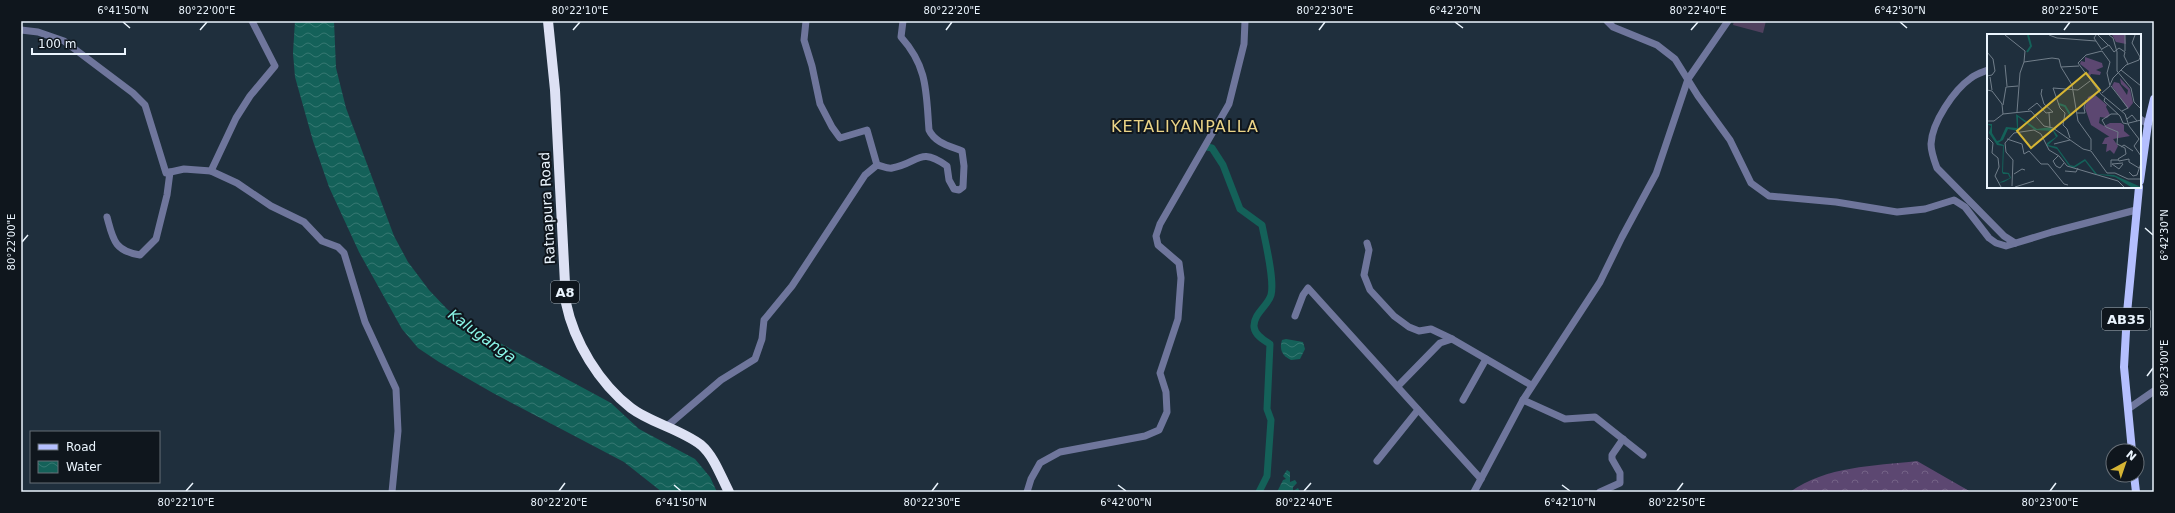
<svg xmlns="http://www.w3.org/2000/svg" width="2175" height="513" font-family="'DejaVu Sans',sans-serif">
	<defs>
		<pattern id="forest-crowns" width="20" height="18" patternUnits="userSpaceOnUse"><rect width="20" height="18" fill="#5c4771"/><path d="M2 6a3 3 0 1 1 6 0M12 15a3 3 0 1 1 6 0" fill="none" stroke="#746286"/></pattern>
		<pattern id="water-waves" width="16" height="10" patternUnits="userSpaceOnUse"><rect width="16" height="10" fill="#146159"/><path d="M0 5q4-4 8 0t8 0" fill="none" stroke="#367872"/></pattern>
	</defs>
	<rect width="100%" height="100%" fill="#1f2f3d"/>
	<path fill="url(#forest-crowns)" d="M 1917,461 L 1971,492 L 1790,492 C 1826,466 1874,466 1917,461 Z"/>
	<path fill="#50415f" d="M 1734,21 L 1766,21 L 1763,33 L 1733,25 Z"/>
	<g fill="url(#water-waves)">
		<path d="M 295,21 L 334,21 L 336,68 L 346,108 L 394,236 L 408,262 L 429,290 L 447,309 L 468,326 L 600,397 L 611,403 L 639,429 L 695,459 L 710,477 L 717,492 L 662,492 L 624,462 L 493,393 L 439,362 L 418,348 L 402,329 L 359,252 L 329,187 L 313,141 L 295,77 L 293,53 Z"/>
		<path d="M 1286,339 L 1303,342 L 1305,349 L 1300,359 L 1291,360 C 1282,356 1279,349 1282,340 Z"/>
		<path d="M 1287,470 L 1290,472 L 1290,482 L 1295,480 L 1297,483 L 1293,487 L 1293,491 L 1298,488 L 1300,492 L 1277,492 L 1283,480 L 1286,479 L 1283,476 Z"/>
	</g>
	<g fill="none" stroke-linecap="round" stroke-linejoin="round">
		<path stroke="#146159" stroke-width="7" d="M 1207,147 L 1212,148 L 1223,165 L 1240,209 L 1262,225 C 1265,241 1275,280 1271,295 C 1268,306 1253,314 1254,327 C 1255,335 1263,340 1270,344 L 1267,409 L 1271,420 L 1267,476 L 1259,492"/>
		<g stroke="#6f769c" stroke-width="7">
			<path d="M 806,21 L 804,40 L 812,66 L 820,104 L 832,127 L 840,138 L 867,130 L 877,165 C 882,166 888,169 892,168 C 919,163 919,146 947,166 L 949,180 L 954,189 L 959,190 L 963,187 L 964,166 L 962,151 C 950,146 935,143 929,130 C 926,92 928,67 901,37 L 903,21"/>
			<path d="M 1607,21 L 1613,27 L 1657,45 L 1675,59 L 1698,96 L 1730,140 L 1751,183 L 1769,196 L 1836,202 L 1897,212 L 1925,209 L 1954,200 L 1965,207 L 1989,238 L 1996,243 L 2006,246 L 2052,232 L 2136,210"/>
			<path d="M 21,30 L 38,32 L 64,41 L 133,93 L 145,105 L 166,173 L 184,169 L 211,171 L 237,183 L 271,206 L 304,222 L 322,241 L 338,247 L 344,253 L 365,322 L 396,389 L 398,431 L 392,492"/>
			<path d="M 1988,70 C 1983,72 1976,74 1971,78 C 1954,90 1932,122 1931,144 C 1931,152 1934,160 1937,168 L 2004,236 L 2015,243"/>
			<path d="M 2140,119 L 2148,124"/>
			<path d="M 211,171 L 236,118 L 250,96 L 275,66 L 252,21"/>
			<path d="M 107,217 C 113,239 114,251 140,255 L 156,239 L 167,195 L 170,172"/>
			<path d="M 1367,243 L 1369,250 L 1364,275 L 1370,290 L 1394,316 L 1409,327 L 1419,331 L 1431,329 L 1452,339 L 1531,385"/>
			<path d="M 1295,316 L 1303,295 L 1308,288 L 1481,479"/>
			<path d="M 1398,386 L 1440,343 L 1452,339"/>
			<path d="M 1463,400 L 1486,359"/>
			<path d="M 1523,400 L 1565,419 L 1595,417 L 1643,455"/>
			<path d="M 2128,409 L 2154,391"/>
			<path d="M 666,427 L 721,380 L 755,359 L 762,339 L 764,320 L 792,286 L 865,175 L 877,165"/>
			<path d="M 1377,461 L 1418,410"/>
			<path d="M 1027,492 L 1031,479 L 1040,463 L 1060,452 L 1145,436 L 1159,430 L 1167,412 L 1166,392 L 1160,373 L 1178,319 L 1181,278 L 1179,263 L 1158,245 L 1156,236 L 1160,224 L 1229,104 L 1244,44 L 1245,21"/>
			<path d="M 1474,492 L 1523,400 L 1600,282 L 1622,237 L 1656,174 L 1688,79 L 1728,21"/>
			<path d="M 1600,492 L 1620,483 L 1620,473 L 1612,459 L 1612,455 L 1623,439"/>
		</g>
		<g stroke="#b4bffe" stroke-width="8">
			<path d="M 2140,181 L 2148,124 L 2154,99"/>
			<path d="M 2132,451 L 2124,367 L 2127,313 L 2139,187"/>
			<path d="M 2134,475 L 2136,492"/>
		</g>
		<path stroke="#dde1f4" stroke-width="10" d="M 548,21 L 555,90 L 566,303 C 574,342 599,383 631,408 C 651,423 680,429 701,445 C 714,456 721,477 729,492"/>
	</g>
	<path fill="none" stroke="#ebf5fe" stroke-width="1.5" d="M 123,22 L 130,28M 1455,22 L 1463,28M 1900,22 L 1907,28M 200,30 L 207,22M 573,30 L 580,22M 946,30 L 952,22M 1319,30 L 1325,22M 1691,30 L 1698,22M 2064,30 L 2070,22M 2145,228 L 2153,235M 22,242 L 28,235M 2147,376 L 2153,368M 674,485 L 681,491M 1118,485 L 1126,491M 1562,485 L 1570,491M 186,491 L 193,483M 559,491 L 565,483M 932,491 L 938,483M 1304,491 L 1311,483M 1677,491 L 1683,483M 2050,491 L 2056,483"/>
	<g text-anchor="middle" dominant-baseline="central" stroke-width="4" stroke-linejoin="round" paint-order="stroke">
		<g fill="#0f161d" stroke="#a9b2ba" stroke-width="1">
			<rect x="551" y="281" width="28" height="22" rx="3"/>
			<rect x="2102" y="308" width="48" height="22" rx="3"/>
		</g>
		<g font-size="13" font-weight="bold" fill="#ebf5fe">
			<text x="565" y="292">A8</text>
			<text x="2126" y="319">AB35</text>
		</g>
		<g font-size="14" fill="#ebf5fe" stroke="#0f161d">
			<text transform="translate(547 208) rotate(-93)">Ratnapura Road</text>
		</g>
		<g font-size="15" font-style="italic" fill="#8bf7e9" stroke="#0f161d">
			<text transform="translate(482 336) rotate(36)">Kaluganga</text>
		</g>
		<g font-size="16" letter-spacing="1" fill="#ebd487" stroke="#0f161d">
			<text x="1185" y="126">KETALIYANPALLA</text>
		</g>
	</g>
	<g transform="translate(1987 34)">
		<rect width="154" height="154" fill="#1f2f3d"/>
		<path d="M 125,1 L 138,1 L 139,10 L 129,8 ZM 98,23 L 115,29 L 116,33 L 109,36 L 114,38 L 113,41 L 104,40 L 103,42 L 101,40 L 102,37 L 93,30 L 94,27 L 98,28 ZM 133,44 L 143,55 L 146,69 L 141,75 L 125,52 L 127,48 L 132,49 L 140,61 L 141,56 L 134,50 ZM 107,60 L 120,71 L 119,73 L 123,81 L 120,84 L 113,83 L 112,89 L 117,92 L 123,89 L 134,89 L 137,91 L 137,97 L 143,102 L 126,105 L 104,91 L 98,74 L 101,63 ZM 124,102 L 131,112 L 127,120 L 123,116 L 119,118 L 120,110 L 115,110 L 118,104 Z" fill="#5c4771"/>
		<path d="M 29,80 L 50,95 L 64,93 L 71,102 L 61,111 L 70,113 L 83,131 L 87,132 L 98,125 L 110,140 L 127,141 L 154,153 L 144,153 L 128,143 L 108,140 L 98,127 L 87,134 L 82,132 L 70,115 L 60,112 L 60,109 L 69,103 L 66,97 L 48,96 L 31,83 L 31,97 L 21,95 L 16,106 L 11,109 L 17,111 L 16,138 L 22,139 L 24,144 L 17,148 L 11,149 L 13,153 L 11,149 L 23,144 L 21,140 L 16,140 L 15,138 L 16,112 L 10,111 L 2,99 L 4,92 L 0,90 L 5,90 L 5,99 L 10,107 L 13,106 L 19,93 L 30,94 Z" fill="#146159"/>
		<path fill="none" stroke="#146159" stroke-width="2" d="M 40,18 L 44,12 L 41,1M 72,70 L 78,72 L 84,82"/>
		<path fill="none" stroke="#717e8a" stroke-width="1" d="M 18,1 L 38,17 L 37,28M 62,1 L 70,4 L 109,7M 109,1 L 107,4 L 115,16M 111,1 L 121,11M 122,1 L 126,4 L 130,18 L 130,37 L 144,54 L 147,68 L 154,75M 138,1 L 138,17M 148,1 L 145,9 L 153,23 L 152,26M 115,15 L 122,11 L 127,18 L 132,14 L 138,18 L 137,22 L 141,30M 0,18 L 6,25 L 8,37 L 5,41 L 0,42M 18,31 L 20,52M 74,33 L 85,51 L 91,87 L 104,105 L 104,116M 134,36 L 154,52M 3,43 L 5,56M 123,51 L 126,44 L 139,31 L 152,26M 124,52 L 141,74 L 135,77M 0,56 L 5,57 L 15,70 L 16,80M 115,59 L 123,52 L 120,39 L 123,28 L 115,17M 114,60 L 91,29 L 99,21 L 115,17M 114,60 L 138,80 L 142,92 L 152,105 L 147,112 L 154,122M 118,64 L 117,67 L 133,82 L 136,89 L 141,90M 16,71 L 19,53 L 31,52M 41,76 L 50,69 L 59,79 L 66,78 L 57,70 L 54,60 L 55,55M 30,78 L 33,39 L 37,28 L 65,24 L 72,25 L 74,33 L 92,32M 62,79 L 63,93M 90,79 L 98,79 L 97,74 L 99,66M 131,80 L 124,80 L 115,86 L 119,93 L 131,98 L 130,110 L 138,114 L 139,120 L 131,125 L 132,127M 140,85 L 145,81 L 150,87M 0,87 L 7,87 L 16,80 L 44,77 L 57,92 L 66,94 L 96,115 L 104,117 L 120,139 L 128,139 L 141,145 L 154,145M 142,89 L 154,86M 0,103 L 6,109 L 5,119 L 11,124 L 12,133 L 8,142 L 14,153M 83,104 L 80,95 L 76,91 L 78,79 L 73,74 L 66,54 L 91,56 L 103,47M 20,105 L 35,110 L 37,120 L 42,117 L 54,130 L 61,130 L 77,150 L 81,151M 67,110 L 83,106M 134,113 L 137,111 L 146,117M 71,122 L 66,127 L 69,132 L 73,134 L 77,129M 132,127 L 142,125 L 142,128 L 152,134M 136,129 L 125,130 L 132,135 L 136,130M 124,133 L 124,126 L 131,126M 78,137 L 89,138 L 91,134M 142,138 L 146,142 L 150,141 L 154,129M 27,140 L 35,135 L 38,136M 25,152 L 26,126 L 19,118 L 18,109 L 27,99 L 47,96 L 54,100 L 62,116 L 72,122 L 80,132 L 131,147 L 137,153M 28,153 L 47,147"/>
		<path fill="#d6b534" fill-opacity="0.15" stroke="#d6b534" stroke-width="2" d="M 99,39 L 113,56 L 44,114 L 30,97 Z"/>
		<rect width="154" height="154" fill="none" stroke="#ebf5fe" stroke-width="2"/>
	</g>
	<rect width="2175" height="513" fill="none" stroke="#0f161d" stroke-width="44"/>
	<rect x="30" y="431" width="130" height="52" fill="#0f161d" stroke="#676f77"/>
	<rect x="38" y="444" width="20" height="6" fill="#b4bffe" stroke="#676f77"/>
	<text x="66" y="451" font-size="12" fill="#ebf5fe">Road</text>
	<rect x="38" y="461" width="20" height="12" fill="url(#water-waves)" stroke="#676f77"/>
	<text x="66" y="471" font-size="12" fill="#ebf5fe">Water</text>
	<g transform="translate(2125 463) rotate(40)"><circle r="19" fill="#0f161d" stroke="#676f77"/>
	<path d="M0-3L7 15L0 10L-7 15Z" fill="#d6b534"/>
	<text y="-6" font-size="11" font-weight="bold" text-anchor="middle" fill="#ebf5fe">N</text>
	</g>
	<path d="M32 48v6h93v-6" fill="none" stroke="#ebf5fe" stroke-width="2"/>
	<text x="38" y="48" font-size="12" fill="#ebf5fe" stroke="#0f161d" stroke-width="3" paint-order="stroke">100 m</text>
	<rect x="22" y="22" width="2131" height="469" fill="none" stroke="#ebf5fe" stroke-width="1.5"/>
	<g font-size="10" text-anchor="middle" fill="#ebf5fe">
		<text x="123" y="14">6°41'50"N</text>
		<text x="207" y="14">80°22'00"E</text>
		<text x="580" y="14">80°22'10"E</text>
		<text x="952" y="14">80°22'20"E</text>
		<text x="1325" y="14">80°22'30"E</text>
		<text x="1455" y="14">6°42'20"N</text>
		<text x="1698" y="14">80°22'40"E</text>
		<text x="1900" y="14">6°42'30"N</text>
		<text x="2070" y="14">80°22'50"E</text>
		<text transform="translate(2164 235) rotate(-90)" y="4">6°42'30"N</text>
		<text transform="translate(11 242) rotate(-90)" y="4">80°22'00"E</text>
		<text transform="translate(2164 368) rotate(-90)" y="4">80°23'00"E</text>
		<text x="186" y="506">80°22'10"E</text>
		<text x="559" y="506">80°22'20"E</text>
		<text x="681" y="506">6°41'50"N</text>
		<text x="932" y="506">80°22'30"E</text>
		<text x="1126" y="506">6°42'00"N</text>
		<text x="1304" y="506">80°22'40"E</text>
		<text x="1570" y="506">6°42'10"N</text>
		<text x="1677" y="506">80°22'50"E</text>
		<text x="2050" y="506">80°23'00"E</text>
	</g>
</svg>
